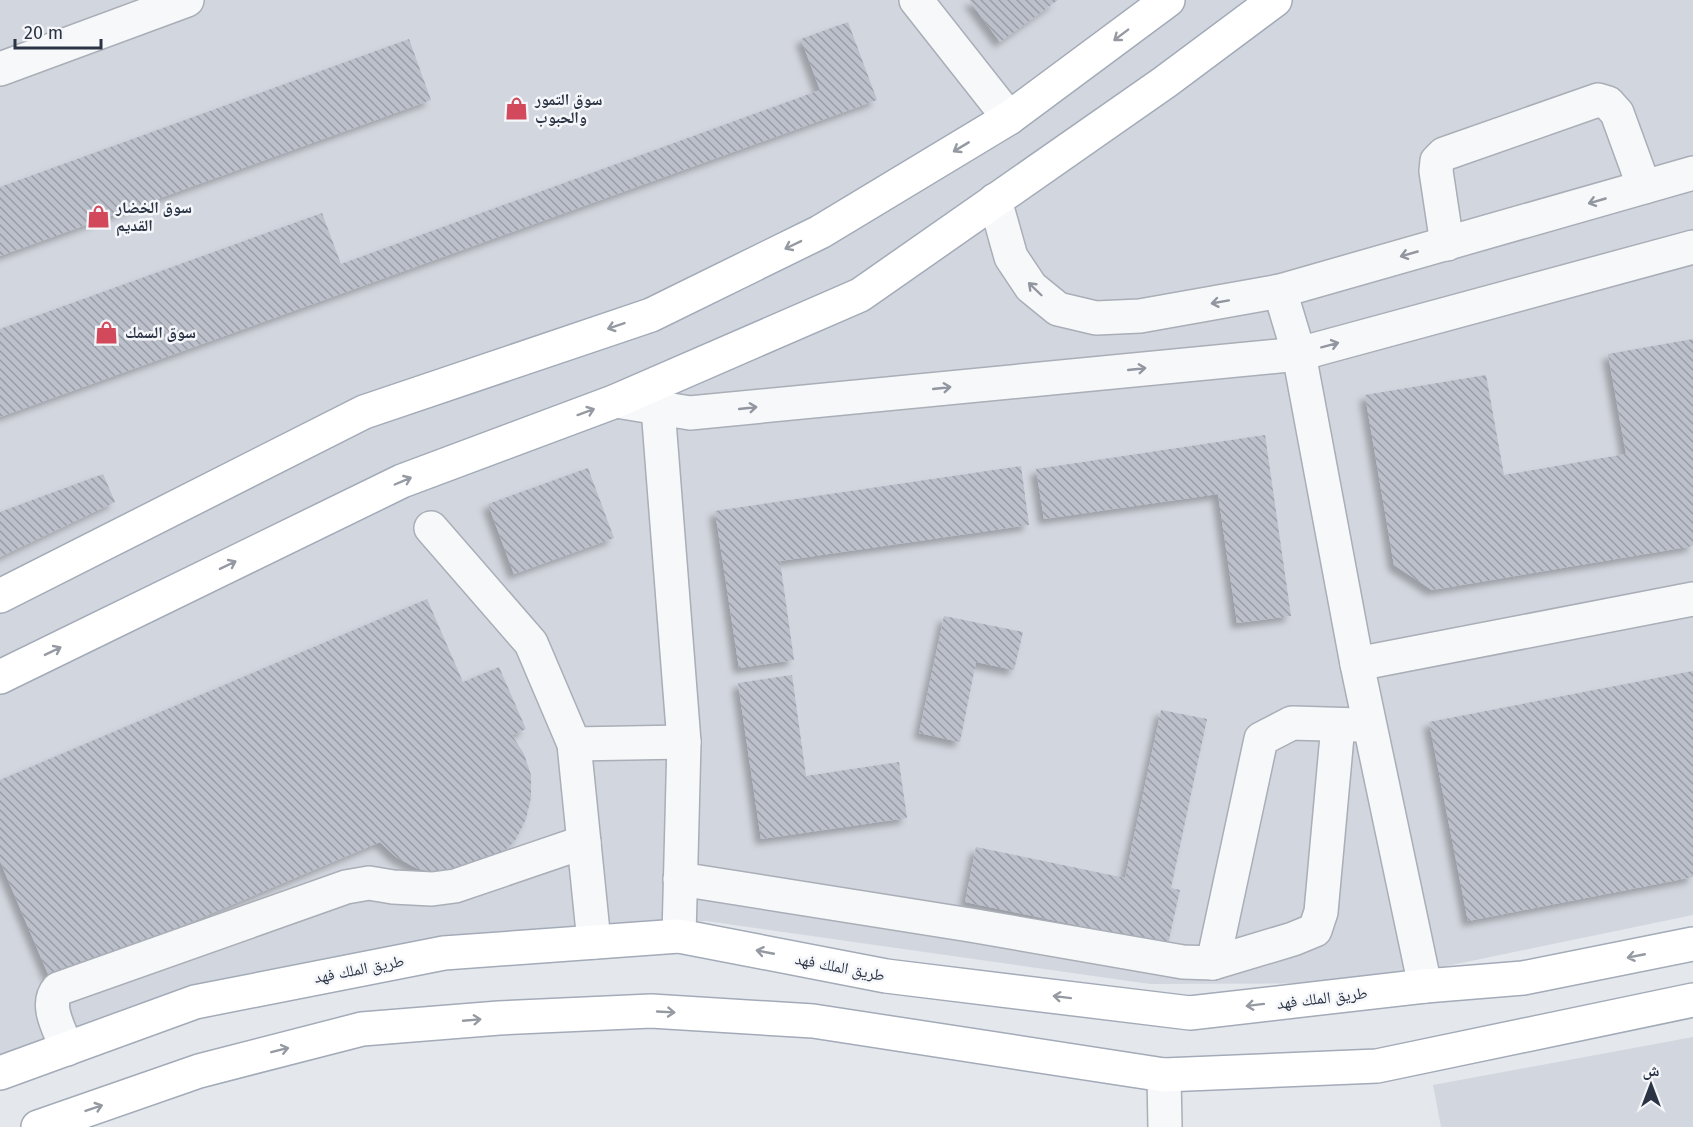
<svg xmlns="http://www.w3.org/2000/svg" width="1693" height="1127" font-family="'Fira Sans','Noto Naskh Arabic',sans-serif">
	<defs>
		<pattern id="building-back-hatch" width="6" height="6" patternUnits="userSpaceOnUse" patternTransform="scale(1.5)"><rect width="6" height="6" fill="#bbc0ca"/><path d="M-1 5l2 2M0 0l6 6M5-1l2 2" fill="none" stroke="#989da6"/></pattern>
		<filter id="shadow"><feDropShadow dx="-5.5" dy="5.5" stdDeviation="3" flood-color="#0004"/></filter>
	</defs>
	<rect width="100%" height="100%" fill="#e4e7ec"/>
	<g fill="#d2d6de">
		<path d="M 0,0 L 1693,0 L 1693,915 L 1365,983 L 1150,984 L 706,921 L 427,940 L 0,1057 Z"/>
		<path d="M 1693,1037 L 1693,1127 L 1441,1127 L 1433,1085 Z"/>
	</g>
	<g fill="url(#building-back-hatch)" filter="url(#shadow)">
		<path d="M 969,0 L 1058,0 L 1000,42 Z"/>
		<path d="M 848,22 L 877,100 L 0,417 L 0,329 L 322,213 L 341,264 L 820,90 L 801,39 Z"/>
		<path d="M 409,39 L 431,100 L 0,256 L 0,187 Z"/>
		<path d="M 1693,339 L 1693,546 L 1432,590 L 1394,565 L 1365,395 L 1486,375 L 1504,475 L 1626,454 L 1608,354 Z"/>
		<path d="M 1265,435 L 1291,616 L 1237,623 L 1218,494 L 1044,519 L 1036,469 Z"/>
		<path d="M 1021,466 L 1029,525 L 780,561 L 794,660 L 739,668 L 715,511 Z"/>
		<path d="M 588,468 L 614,538 L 514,574 L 488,504 Z"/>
		<path d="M 103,474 L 115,502 L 0,557 L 0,512 Z"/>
		<path d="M 427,599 L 463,682 L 499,667 L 526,729 L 512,735 L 524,754 L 531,775 L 531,797 L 526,819 L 516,839 L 501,855 L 482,867 L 438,874 L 416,868 L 396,857 L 380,842 L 51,981 L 0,861 L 0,780 Z"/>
		<path d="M 944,616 L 1023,632 L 1014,670 L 976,662 L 960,742 L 919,733 Z"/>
		<path d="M 1693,671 L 1693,877 L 1468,921 L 1429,722 Z"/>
		<path d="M 792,675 L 806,776 L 899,762 L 907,818 L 761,839 L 738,683 Z"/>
		<path d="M 1161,710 L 1207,719 L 1171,888 L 1180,890 L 1168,944 L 965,902 L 976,847 L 1125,878 Z"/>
	</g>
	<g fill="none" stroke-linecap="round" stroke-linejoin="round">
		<defs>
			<g id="minor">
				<path d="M 916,0 L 1009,118"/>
				<path d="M 0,69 L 187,0"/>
				<path d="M 995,200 L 1011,257 L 1031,287 L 1058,309 L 1096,318 L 1140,316 L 1280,291 L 1693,173"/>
				<path d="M 1447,244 L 1436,171 L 1437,161 L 1444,154 L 1598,100 L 1608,103 L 1617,113 L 1644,187"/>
				<path d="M 1280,291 L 1299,354 L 1357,664 L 1425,986"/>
				<path d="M 616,401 L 690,413 L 1299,354 L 1693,247"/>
				<path d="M 658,408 L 684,742 L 679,936"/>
				<path d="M 431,528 L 531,643 L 574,744 L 594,942"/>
				<path d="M 1357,664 L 1693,599"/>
				<path d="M 574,744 L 684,742"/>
				<path d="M 680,879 L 970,925 L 1183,962 L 1213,963 L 1293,939 L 1315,930 L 1321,912 L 1338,725"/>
				<path d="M 1213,963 L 1261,739 L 1292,723 L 1360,725"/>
				<path d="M 67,1049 C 60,1030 44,1005 58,989 L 346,887 L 369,883 L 393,887 L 432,889 L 455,886 L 584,842"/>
				<path d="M 1164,1075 L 1165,1127"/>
			</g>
			<g id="major">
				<path d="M 0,596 L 364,412 L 651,315 L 820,232 L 1009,118 L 1168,0"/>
				<path d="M 0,677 L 402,481 L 616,401 L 860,295 L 1165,82 L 1275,0"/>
				<path d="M 0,1073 L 195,1002 L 444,953 L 679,936 L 886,976 L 1190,1013 L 1425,986 L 1523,978 L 1693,944"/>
				<path d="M 38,1127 L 199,1071 L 362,1029 L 499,1018 L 651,1011 L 813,1021 L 1164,1075 L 1377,1066 L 1693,1000"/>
			</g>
		</defs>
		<use href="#minor" stroke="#a9aeb7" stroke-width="36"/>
		<use href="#major" stroke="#a3abb8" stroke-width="36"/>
		<use href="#minor" stroke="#f7f8fa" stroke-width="33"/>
		<use href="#major" stroke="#fff" stroke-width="33"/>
	</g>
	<defs><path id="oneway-shaft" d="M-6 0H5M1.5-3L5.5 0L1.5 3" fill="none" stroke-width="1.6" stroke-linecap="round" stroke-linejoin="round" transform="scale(1.5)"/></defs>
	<g stroke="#959aa2">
		<use href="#oneway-shaft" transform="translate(1121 35) rotate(143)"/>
		<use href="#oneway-shaft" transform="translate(961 147) rotate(149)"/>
		<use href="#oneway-shaft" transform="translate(793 245) rotate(154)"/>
		<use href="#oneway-shaft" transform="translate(616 326) rotate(161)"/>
		<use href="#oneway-shaft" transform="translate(586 412) rotate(-20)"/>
		<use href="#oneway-shaft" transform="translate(403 481) rotate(-23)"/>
		<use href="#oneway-shaft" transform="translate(228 565) rotate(-26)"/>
		<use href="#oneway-shaft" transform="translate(53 651) rotate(-26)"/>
		<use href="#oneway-shaft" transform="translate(765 952) rotate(-169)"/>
		<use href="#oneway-shaft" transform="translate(1636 956) rotate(169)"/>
		<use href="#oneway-shaft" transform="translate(1062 997) rotate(-173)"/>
		<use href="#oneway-shaft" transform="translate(1255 1005) rotate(173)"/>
		<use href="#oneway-shaft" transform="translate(666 1012) rotate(3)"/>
		<use href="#oneway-shaft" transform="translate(472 1020) rotate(-5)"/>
		<use href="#oneway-shaft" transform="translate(280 1050) rotate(-14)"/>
		<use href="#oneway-shaft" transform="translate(94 1108) rotate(-19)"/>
	</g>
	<g stroke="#9196a0">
		<use href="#oneway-shaft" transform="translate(1597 201) rotate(164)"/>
		<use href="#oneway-shaft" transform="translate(1409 254) rotate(164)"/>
		<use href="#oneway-shaft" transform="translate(1035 289) rotate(-136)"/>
		<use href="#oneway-shaft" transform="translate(1220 302) rotate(170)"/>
		<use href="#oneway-shaft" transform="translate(1330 345) rotate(-15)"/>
		<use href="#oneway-shaft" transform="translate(1137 369) rotate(-6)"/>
		<use href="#oneway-shaft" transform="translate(942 388) rotate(-6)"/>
		<use href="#oneway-shaft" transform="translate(748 408) rotate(-6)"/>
	</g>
	<defs>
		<symbol id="shop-bare" viewBox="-9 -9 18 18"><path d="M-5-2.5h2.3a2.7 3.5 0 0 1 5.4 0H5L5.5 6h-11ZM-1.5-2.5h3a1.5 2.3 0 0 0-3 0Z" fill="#d1495b" stroke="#f4f6f9" stroke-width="2.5" paint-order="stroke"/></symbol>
	</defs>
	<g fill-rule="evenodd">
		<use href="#shop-bare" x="500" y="92" width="33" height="33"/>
		<use href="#shop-bare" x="82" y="200" width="33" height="33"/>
		<use href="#shop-bare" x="90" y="316" width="33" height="33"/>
	</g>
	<g text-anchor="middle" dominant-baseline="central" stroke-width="5" stroke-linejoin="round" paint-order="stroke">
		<g font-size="16" font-weight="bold" fill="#2b3445" stroke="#f4f6f9" text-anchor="start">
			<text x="535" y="99">سوق التمور<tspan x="535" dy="18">والحبوب</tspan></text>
			<text x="116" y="207">سوق الخضار<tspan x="116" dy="18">القديم</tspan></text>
			<text x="125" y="332">سوق السمك</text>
		</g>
		<g font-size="16" fill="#2b3445" stroke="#f4f6f9">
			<text transform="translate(840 967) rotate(11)">طريق الملك فهد</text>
			<text transform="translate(359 969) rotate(-11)">طريق الملك فهد</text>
			<text transform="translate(1322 998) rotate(-7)">طريق الملك فهد</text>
		</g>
	</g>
	<g transform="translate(1651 1085)" stroke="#f4f6f9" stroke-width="4.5" paint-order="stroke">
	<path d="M0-4.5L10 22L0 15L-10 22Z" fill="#2b3445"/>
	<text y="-9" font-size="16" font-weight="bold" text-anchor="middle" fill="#2b3445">ش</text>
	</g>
	<path d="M15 39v9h86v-9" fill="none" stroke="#2b3445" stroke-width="3"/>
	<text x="24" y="39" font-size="18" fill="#2b3445" stroke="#f4f6f9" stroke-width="4.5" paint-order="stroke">20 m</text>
</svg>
